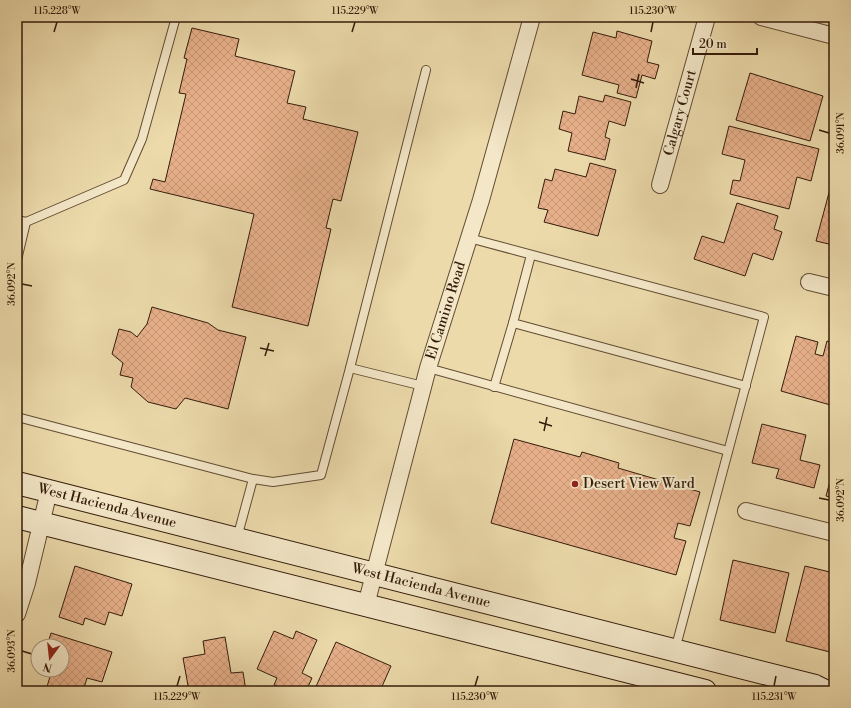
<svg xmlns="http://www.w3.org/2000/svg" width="851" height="708" font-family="'Libre Bodoni',serif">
	<defs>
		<pattern id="building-cross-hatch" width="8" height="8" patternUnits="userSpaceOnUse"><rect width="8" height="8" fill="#e7b08a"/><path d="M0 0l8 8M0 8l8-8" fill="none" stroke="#c79776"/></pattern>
	</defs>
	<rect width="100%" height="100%" fill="#ecdaab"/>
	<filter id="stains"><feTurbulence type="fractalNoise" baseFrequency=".005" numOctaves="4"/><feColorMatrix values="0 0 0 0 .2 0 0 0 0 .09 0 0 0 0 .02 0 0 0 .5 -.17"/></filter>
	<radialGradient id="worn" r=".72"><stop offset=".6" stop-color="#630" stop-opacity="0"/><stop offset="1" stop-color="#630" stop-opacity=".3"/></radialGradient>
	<g fill="url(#building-cross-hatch)" stroke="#341c0a">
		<path d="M 192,28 L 239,39 L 235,56 L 295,71 L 287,103 L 306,107 L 303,119 L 358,132 L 341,201 L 333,199 L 326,228 L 331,229 L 308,326 L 232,307 L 254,214 L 150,189 L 153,179 L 165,182 L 186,94 L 179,93 L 187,59 L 184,58 Z"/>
		<path d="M 617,31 L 652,41 L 647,62 L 659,65 L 655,79 L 642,75 L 636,98 L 617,93 L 619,85 L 582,75 L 593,32 L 616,38 Z"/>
		<path d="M 750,73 L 823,96 L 810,141 L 736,120 Z"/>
		<path d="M 605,95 L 631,102 L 625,126 L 609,121 L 605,137 L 610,139 L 605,160 L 568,151 L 572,133 L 559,129 L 563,111 L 575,114 L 579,96 L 603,102 Z"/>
		<path d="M 729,126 L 819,149 L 811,181 L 797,177 L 789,209 L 730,194 L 733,180 L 740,181 L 745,160 L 722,154 Z"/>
		<path d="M 590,163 L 616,170 L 598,236 L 544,222 L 548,210 L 538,208 L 545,179 L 552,181 L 555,169 L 586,177 Z"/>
		<path d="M 830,189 L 834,190 L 833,245 L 816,241 Z"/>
		<path d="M 737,203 L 778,216 L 774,229 L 782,232 L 773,260 L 753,253 L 745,276 L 694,259 L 702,236 L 724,243 Z"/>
		<path d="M 152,307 L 208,323 L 218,330 L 246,337 L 228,409 L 185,398 L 176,409 L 148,402 L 131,387 L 133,378 L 120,375 L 123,363 L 112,354 L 119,329 L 131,332 L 137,337 L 147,324 Z"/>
		<path d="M 796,336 L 818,342 L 815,354 L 823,356 L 827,341 L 834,343 L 834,406 L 781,391 Z"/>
		<path d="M 762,424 L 806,435 L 800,460 L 820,465 L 814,488 L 776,478 L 779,469 L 752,463 Z"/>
		<path d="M 514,439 L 580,457 L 582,452 L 619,463 L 618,468 L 700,492 L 690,526 L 678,523 L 674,538 L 686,541 L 676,575 L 491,523 Z"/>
		<path d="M 834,466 L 834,498 L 826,496 Z"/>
		<path d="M 733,560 L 789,573 L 775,633 L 720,620 Z"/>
		<path d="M 75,566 L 132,584 L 122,616 L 109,612 L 105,625 L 85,618 L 83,625 L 59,617 Z"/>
		<path d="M 805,566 L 834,573 L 834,653 L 786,641 Z"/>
		<path d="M 274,631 L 293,639 L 296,631 L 317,640 L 302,673 L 312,678 L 306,691 L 287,691 L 274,685 L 277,678 L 257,669 Z"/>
		<path d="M 51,633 L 112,652 L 102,682 L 87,678 L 83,691 L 46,690 L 52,670 L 62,670 L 62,646 L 47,646 Z"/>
		<path d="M 225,637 L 231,673 L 243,672 L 246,691 L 189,691 L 183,658 L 205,654 L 203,641 Z"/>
		<path d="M 336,642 L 391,666 L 380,691 L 314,691 Z"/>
	</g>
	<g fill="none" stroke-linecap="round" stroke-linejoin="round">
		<defs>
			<g id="lane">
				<path d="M 17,220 L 26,222 L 17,260"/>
				<path d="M 26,222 L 124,180 L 142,139 L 176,17"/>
				<path d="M 469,238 L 764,317 L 675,650"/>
				<path d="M 531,255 L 513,323 L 746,386"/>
				<path d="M 428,368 L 728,451"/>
				<path d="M 423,386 L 350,368 L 426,70"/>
				<path d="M 494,387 L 513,323"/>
				<path d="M 17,417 L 253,479 L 273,482 L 321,475 L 350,368"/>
				<path d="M 237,538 L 253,479"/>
			</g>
			<g id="street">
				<path d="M 761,17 L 834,36"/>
				<path id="s1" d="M 660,185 L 707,17"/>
				<path d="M 809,282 L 834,288"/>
				<path d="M 746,511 L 834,533"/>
				<path id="s2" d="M 366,605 L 428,368 L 481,200 L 532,17"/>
				<path d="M 17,614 L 27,583 L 49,491"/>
			</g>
			<g id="secondary">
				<path id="s3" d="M 17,483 L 815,686 L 825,691"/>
				<path d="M 17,517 L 705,691"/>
			</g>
		</defs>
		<use href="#lane" stroke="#624c32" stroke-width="10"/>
		<use href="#street" stroke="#624c32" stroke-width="18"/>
		<use href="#secondary" stroke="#341c0a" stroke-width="24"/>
		<use href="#lane" stroke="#f3e7c8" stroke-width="8"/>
		<use href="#street" stroke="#f3e7c8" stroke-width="16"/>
		<use href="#secondary" stroke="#f3e7c8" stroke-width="22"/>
	</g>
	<path fill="none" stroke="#341c0a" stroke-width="1.5" d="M 54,32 L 57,22M 352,32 L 355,22M 651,32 L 653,22M 631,79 L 644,83M 636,88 L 639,74M 819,130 L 829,133M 22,284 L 32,286M 260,348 L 274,351M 265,356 L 269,343M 539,422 L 552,426M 544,431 L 547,417M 819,498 L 829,500M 22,651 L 32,654M 177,686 L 180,676M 475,686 L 478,676M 774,686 L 776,676"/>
	<circle fill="#8f2418" stroke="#f3e7c8" stroke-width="1.5" cx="575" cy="484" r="4"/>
	<g text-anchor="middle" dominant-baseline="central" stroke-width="4" stroke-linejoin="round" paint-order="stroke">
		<g font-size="14" fill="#341c0a" stroke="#f3e7c8">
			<text stroke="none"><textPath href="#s1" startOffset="75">Calgary Court</textPath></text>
			<text stroke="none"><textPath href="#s2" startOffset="305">El Camino Road</textPath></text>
			<text stroke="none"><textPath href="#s3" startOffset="93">West Hacienda Avenue</textPath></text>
			<text stroke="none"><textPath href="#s3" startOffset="417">West Hacienda Avenue</textPath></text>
		</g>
		<g font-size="14" fill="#341c0a" stroke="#f3e7c8" text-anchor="start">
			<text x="583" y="484">Desert View Ward</text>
		</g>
	</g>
	<rect width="851" height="708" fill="none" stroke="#ecdaab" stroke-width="44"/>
	<g transform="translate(50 658) rotate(195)"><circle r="19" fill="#f3e7c8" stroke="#a7967c"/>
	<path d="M0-3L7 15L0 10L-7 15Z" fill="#8f2418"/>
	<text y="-6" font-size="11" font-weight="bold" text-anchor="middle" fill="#341c0a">N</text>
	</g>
	<path d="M693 48v6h64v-6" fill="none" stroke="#341c0a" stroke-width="2"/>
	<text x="699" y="48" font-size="12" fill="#341c0a" stroke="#f3e7c8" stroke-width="3" paint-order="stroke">20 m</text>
	<rect x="22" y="22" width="807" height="664" fill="none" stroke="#341c0a" stroke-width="1.5"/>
	<g font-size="10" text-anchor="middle" fill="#341c0a">
		<text x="57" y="14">115.228°W</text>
		<text x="355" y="14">115.229°W</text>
		<text x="653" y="14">115.230°W</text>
		<text transform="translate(840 133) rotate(-90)" y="4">36.091°N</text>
		<text transform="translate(11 284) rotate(-90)" y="4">36.092°N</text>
		<text transform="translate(840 500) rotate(-90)" y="4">36.092°N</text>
		<text transform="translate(11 651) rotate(-90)" y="4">36.093°N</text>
		<text x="177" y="700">115.229°W</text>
		<text x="475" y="700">115.230°W</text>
		<text x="774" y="700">115.231°W</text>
	</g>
	<rect width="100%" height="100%" filter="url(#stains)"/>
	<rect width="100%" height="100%" fill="url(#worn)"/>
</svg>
